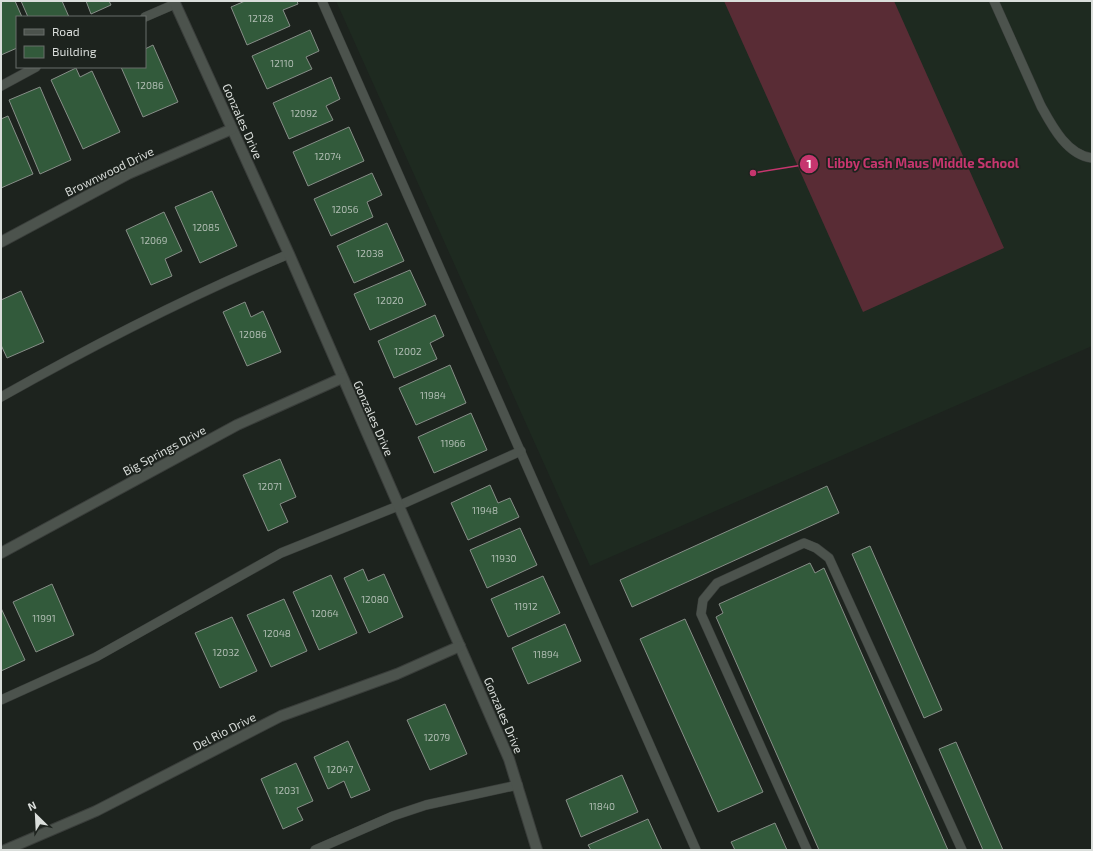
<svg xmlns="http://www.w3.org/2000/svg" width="1093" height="851" font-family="'Exo 2',sans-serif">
	<rect width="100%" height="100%" fill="#1d231e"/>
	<path fill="#1e2a20" d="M 336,1 L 1092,1 L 1092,346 L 590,566 Z"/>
	<path fill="#592c35" d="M 724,1 L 894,1 L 1004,248 L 863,312 Z"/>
	<g fill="#325a3b" stroke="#878e88">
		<path d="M 1,1 L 15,1 L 22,17 L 17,17 L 17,48 L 1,55 Z"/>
		<path d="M 21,1 L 62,1 L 69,17 L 28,17 Z"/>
		<path d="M 86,1 L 109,1 L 111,5 L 91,14 Z"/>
		<path d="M 245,1 L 297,1 L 298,4 L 283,10 L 290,26 L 247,45 L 231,7 Z"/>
		<path d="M 310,30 L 319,51 L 306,57 L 312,69 L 267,89 L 252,56 Z"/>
		<path d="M 153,45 L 178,102 L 143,117 L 121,67 L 145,67 L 145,49 Z"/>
		<path d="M 76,68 L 80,77 L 92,71 L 120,132 L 83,149 L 51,80 Z"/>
		<path d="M 331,77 L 340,99 L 326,106 L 333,120 L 289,139 L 273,103 Z"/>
		<path d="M 40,87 L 71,160 L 40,174 L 9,100 Z"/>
		<path d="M 8,116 L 33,174 L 1,188 L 1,119 Z"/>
		<path d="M 349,127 L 364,161 L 308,186 L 293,152 Z"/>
		<path d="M 372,173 L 382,195 L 367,202 L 373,217 L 331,236 L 314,199 Z"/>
		<path d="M 212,191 L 237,246 L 200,263 L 175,207 Z"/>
		<path d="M 164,212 L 182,251 L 165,259 L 172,276 L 151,285 L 126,230 Z"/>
		<path d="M 387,223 L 404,261 L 354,283 L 337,246 Z"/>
		<path d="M 410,270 L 426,305 L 370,330 L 354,294 Z"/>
		<path d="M 21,291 L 44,342 L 7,358 L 1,345 L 1,300 Z"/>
		<path d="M 245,302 L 251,317 L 263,311 L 281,352 L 247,366 L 223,312 Z"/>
		<path d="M 435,315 L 444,336 L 430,343 L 437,359 L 394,378 L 378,341 Z"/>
		<path d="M 450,365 L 466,403 L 416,425 L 399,388 Z"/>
		<path d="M 471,413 L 487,450 L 434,473 L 418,437 Z"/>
		<path d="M 280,459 L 296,497 L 280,504 L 288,522 L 268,531 L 243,475 Z"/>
		<path d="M 490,485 L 498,503 L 510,498 L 519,517 L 468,540 L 451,503 Z"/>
		<path d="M 827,486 L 839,513 L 632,607 L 620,580 Z"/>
		<path d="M 520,528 L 537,565 L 487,588 L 470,550 Z"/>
		<path d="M 870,546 L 942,710 L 924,718 L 852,554 Z"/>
		<path d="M 810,563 L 815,573 L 824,568 L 948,850 L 819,850 L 716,617 L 723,613 L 719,604 Z"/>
		<path d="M 363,569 L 368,581 L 384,574 L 403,617 L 369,633 L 344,578 Z"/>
		<path d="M 331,575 L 357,633 L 319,650 L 293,592 Z"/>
		<path d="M 543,576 L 560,613 L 508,637 L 491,599 Z"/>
		<path d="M 52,584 L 74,635 L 36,652 L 13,602 Z"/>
		<path d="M 284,599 L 307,651 L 271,667 L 247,615 Z"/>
		<path d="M 1,608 L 25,660 L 1,671 Z"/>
		<path d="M 232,617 L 257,671 L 220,688 L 195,633 Z"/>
		<path d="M 685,619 L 763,792 L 718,812 L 640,639 Z"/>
		<path d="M 565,624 L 581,661 L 528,684 L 512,648 Z"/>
		<path d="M 445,704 L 467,754 L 430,770 L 407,720 Z"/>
		<path d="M 348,741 L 370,790 L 351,798 L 344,781 L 328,789 L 314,757 Z"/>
		<path d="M 956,742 L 1003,850 L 983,850 L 939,749 Z"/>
		<path d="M 296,763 L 313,801 L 297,808 L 303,820 L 283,829 L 261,779 Z"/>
		<path d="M 622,775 L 638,812 L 581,837 L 566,800 Z"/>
		<path d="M 648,819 L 662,850 L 591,850 L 588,845 Z"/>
		<path d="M 775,823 L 787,850 L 735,850 L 731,842 Z"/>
	</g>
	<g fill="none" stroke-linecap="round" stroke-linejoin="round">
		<defs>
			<g id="service">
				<path d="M 322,1 L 696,850"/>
				<path d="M 994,1 L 1041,106 C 1052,126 1067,155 1092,158"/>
				<path d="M 145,17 L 175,4"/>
				<path d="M 1,86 L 36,67"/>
				<path d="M 1,397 C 95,344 189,296 289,254"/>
				<path d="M 1,700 L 96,657 L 281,553 L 398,506 L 521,451"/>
				<path d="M 315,850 L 393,816 L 426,805 L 518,785"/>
				<path d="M 807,850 L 701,614 L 703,600 L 717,583 L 804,543 L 816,548 L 829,558 L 962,850"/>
			</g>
			<g id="minor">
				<path d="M 174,1 L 289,254 L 509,759 L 537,850"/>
				<path d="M 1,242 L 128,174 L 232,129"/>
				<path d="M 1,553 L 237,425 L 342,378"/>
				<path d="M 5,850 L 96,811 L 281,716 L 397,674 L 460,646"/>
			</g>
		</defs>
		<use href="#service" stroke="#3a3e3b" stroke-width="10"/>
		<use href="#minor" stroke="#3a3e3b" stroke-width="12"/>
		<use href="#service" stroke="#4c534d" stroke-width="9"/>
		<use href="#minor" stroke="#4c534d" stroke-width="10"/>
	</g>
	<g text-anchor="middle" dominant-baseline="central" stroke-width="3.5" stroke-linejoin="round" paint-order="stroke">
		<g font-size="10" fill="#b0bdb3">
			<text x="261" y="18">12128</text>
			<text x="282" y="63">12110</text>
			<text x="150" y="85">12086</text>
			<text x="304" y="113">12092</text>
			<text x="328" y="156">12074</text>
			<text x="345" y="209">12056</text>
			<text x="206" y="227">12085</text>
			<text x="154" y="240">12069</text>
			<text x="370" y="253">12038</text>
			<text x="390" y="300">12020</text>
			<text x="253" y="334">12086</text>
			<text x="408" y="351">12002</text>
			<text x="433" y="395">11984</text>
			<text x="453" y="443">11966</text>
			<text x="270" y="486">12071</text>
			<text x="485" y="510">11948</text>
			<text x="504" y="558">11930</text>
			<text x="375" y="599">12080</text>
			<text x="526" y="606">11912</text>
			<text x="325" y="613">12064</text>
			<text x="44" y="618">11991</text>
			<text x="277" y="633">12048</text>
			<text x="226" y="652">12032</text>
			<text x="546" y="654">11894</text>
			<text x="437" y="737">12079</text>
			<text x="340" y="769">12047</text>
			<text x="287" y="790">12031</text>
			<text x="602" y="806">11840</text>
		</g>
		<g font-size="12" fill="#dadedb" stroke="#1d231e">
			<text transform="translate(243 121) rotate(66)">Gonzales Drive</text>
			<text transform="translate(109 171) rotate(-26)">Brownwood Drive</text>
			<text transform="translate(374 418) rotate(66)">Gonzales Drive</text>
			<text transform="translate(164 450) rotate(-28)">Big Springs Drive</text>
			<text transform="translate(504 715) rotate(67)">Gonzales Drive</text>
			<text transform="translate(224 731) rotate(-27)">Del Rio Drive</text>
		</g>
	</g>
	<path fill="none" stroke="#c6366e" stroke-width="1.5" d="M753 173L809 164"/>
	<g fill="#c6366e" stroke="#1d231e" stroke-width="1.5">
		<circle cx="753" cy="173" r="4"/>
		<circle cx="809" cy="164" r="10"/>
	</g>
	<g font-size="12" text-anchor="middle" font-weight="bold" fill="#fff">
		<text x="809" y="168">1</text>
	</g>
	<g font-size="13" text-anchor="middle" font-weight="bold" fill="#c6366e" stroke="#1d231e" stroke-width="3.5" stroke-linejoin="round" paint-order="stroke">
		<text x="923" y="168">Libby Cash Maus Middle School</text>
	</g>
	<rect width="1093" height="851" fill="none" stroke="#dadedb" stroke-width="4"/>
	<rect x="16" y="16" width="130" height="52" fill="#1d231e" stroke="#696e6a"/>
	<rect x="24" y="29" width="20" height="6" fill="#4c534d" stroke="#696e6a"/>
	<text x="52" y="36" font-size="12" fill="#dadedb">Road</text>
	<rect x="24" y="46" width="20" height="12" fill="#325a3b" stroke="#696e6a"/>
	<text x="52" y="56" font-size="12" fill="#dadedb">Building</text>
	<g transform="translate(36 815) rotate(336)" stroke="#1d231e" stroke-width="3" paint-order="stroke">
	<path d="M0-3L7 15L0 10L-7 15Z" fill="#dadedb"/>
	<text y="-6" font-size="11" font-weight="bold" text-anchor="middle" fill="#dadedb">N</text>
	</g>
</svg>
